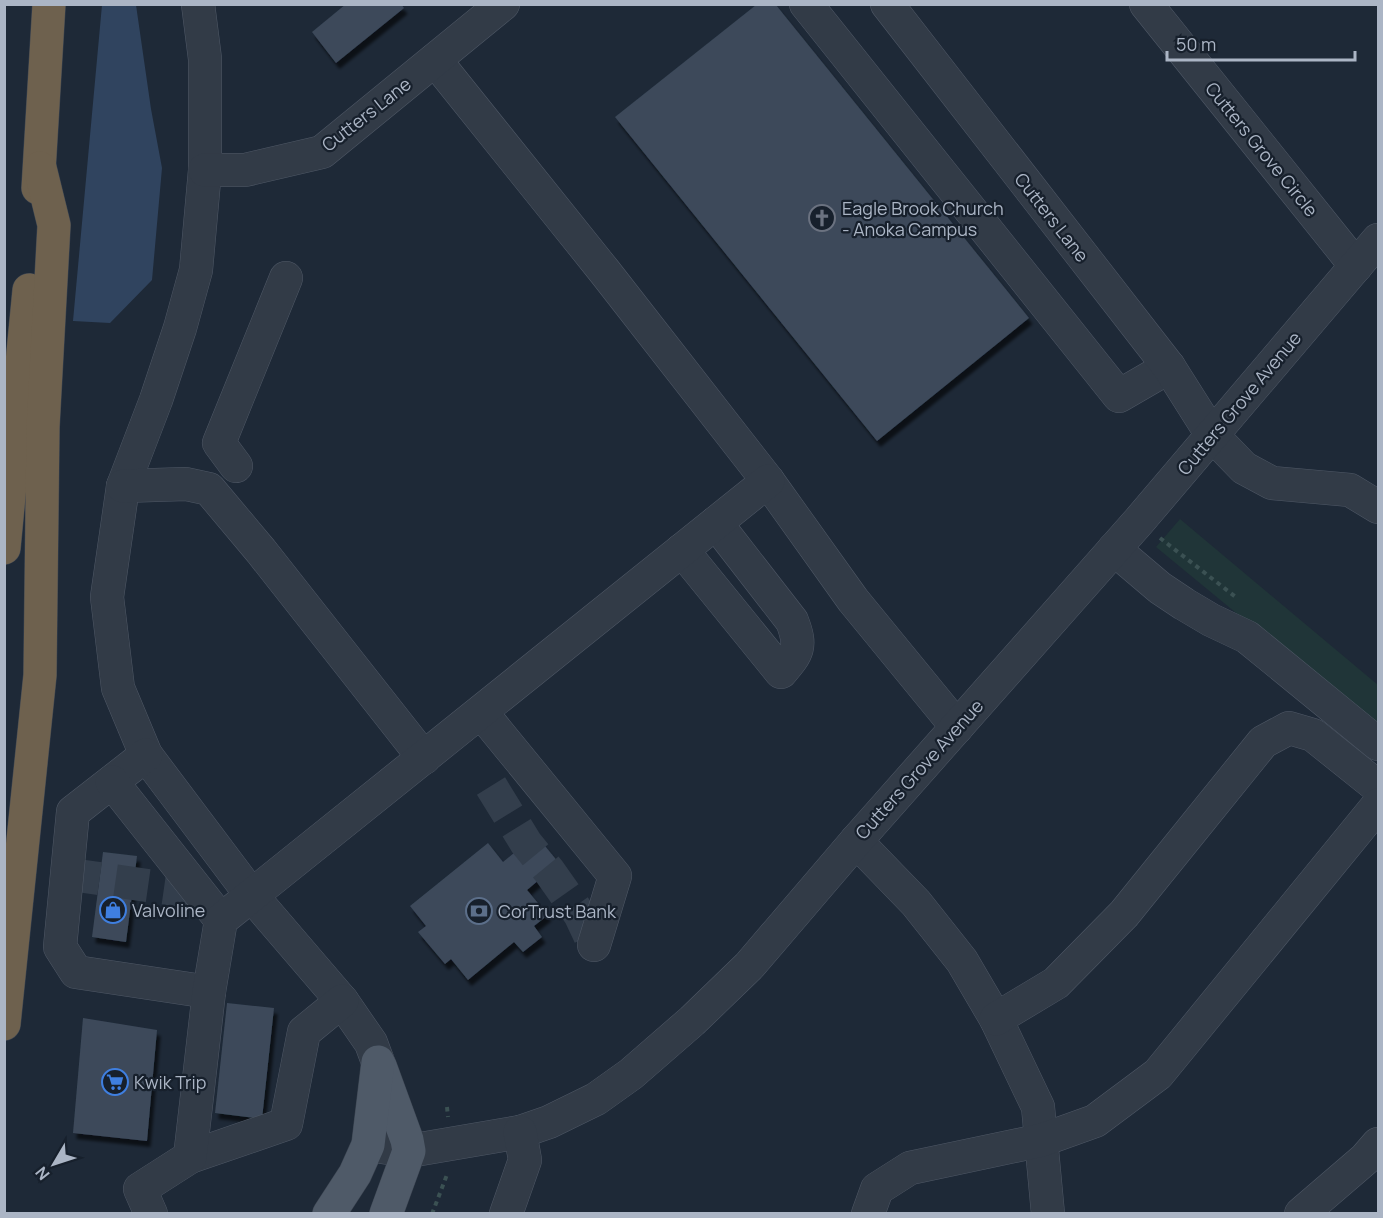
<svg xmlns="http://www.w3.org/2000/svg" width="1383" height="1218" font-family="Manrope,sans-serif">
	<defs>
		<filter id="shadow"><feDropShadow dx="3.5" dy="6" stdDeviation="1.5" flood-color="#0009"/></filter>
	</defs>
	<rect width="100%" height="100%" fill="#1e2937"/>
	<path fill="#203538" d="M 1180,519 L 1378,685 L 1378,730 L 1156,547 Z"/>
	<path fill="#30445f" d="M 102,5 L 136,5 L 151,109 L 162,168 L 152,280 L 110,323 L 73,321 Z"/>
	<g fill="#3c495a" filter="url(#shadow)">
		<path d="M 346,4 L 401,4 L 404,8 L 336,63 L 312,32 Z"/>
		<path d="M 756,5 L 776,5 L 1029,318 L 877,441 L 615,117 Z"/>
		<path d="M 536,835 L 559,863 L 527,890 L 548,915 L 534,926 L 542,937 L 523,952 L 514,942 L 468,980 L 451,959 L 445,964 L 418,932 L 426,926 L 410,906 L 488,843 L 503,862 Z"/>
		<path d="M 103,852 L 137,856 L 126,942 L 92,937 Z"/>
		<path d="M 227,1003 L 274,1008 L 262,1119 L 215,1113 Z"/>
		<path d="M 83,1018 L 157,1030 L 147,1141 L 73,1133 Z"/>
	</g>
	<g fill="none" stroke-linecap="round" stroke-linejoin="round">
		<g stroke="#333e4c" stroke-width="33" stroke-dasharray="33 16" stroke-linecap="butt">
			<path d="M 491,786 L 526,843 L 549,871 L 580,915 L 594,945"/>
			<path d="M 67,874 L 200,893"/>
		</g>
		<defs>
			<g id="minor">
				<path d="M 198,4 L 205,59 L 205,170 L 196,270 L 180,328 L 156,400 L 123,486 L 107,597 L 118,688 L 146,755 L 252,896 L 342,1001 L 371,1043 L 378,1062"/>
				<path d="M 806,4 L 1119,396 L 1169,367"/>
				<path d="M 887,4 L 1169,367 L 1212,435 L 1244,468 L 1272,483 L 1350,490 L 1378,507"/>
				<path d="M 1146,4 L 1356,266"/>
				<path d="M 435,60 L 605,272 L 768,481 L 853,600 L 957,727"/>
				<path d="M 205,170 L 245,170 L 322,152 L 503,4"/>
				<path d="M 236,466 L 219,443 L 286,278"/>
				<path d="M 123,486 L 186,484 L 209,489 L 261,551 L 424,758"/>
				<path d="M 1114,549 L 1160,588 L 1184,604 L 1211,620 L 1247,637 L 1378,744"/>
				<path d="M 682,550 L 781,672 C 798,652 802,647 792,621 L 716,523"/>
				<path d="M 481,712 L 615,876 L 594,945"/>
				<path d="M 146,755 L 73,812 L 60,947 L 76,972 L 209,992"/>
				<path d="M 112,782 L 221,920"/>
				<path d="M 856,841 L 916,903 L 962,961 L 996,1019 L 1038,1107 L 1048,1214"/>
				<path d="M 996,1019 L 1056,983 L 1124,914 L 1263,742 L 1289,728 L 1313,735 L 1378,787"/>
				<path d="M 368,1145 L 409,1151 L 520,1132 L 549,1122 L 596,1099 L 631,1074 L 692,1021 L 749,966 L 856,841 L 1139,521 L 1378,240"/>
				<path d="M 190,1157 L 286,1124 L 304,1032 L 342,1001"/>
				<path d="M 151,1214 L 140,1189 L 190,1157 L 209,992 L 221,920 L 768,481"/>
				<path d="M 506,1214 L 525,1160 L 520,1132"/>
				<path d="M 868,1214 L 877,1189 L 910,1168 L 1042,1140 L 1095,1121 L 1158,1074 L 1378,805"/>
				<path d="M 1301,1214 L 1365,1159 L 1378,1144"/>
			</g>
			<g id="major">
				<path d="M 380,1066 L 407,1140 L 409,1151 L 386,1214"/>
				<path d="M 329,1214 L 355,1174 L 368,1145 L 378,1062"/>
			</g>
			<g id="highway">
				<path d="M 38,188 L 49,4"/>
				<path d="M 4,548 L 29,290"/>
				<path d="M 4,1024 L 40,675 L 43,427 L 54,225 L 40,168"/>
			</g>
		</defs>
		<use href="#minor" stroke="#4f5866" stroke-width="34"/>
		<use href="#major" stroke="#3b4451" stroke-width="34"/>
		<use href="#highway" stroke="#3c4552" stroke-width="34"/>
		<g stroke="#3b5153" stroke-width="4" stroke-dasharray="4.5 4.5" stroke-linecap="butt">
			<path d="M 1160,538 L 1237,598"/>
			<path d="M 447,1107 L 448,1117"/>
			<path d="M 432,1214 L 448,1172"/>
		</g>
		<use href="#minor" stroke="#323b47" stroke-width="33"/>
		<use href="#major" stroke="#4f5a68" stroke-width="33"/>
		<use href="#highway" stroke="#6e614e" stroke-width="33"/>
	</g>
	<defs>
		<symbol id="church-ring" viewBox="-11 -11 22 22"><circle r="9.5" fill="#17202c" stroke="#6b7280" stroke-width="1.5"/><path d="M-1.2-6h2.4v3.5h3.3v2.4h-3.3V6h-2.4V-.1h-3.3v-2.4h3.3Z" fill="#6b7280"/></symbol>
		<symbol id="shop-ring" viewBox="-11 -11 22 22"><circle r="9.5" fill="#17202c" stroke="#3f7fe0" stroke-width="1.5"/><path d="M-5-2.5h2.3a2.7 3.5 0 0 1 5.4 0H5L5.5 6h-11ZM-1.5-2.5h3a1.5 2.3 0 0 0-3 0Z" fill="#3f7fe0"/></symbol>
		<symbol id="bank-ring" viewBox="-11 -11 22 22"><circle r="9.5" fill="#17202c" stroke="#5c6f8a" stroke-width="1.5"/><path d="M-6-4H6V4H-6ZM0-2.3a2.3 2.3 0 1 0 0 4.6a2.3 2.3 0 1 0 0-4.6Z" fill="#5c6f8a"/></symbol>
		<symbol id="supermarket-ring" viewBox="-11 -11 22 22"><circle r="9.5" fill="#17202c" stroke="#3f7fe0" stroke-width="1.5"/><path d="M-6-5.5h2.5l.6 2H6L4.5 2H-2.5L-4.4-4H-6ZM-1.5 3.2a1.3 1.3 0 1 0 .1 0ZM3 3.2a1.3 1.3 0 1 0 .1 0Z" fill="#3f7fe0"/></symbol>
	</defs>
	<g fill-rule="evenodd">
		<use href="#church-ring" x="807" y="203" width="30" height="30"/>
		<use href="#shop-ring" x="98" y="895" width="30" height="30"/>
		<use href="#bank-ring" x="464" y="896" width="30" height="30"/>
		<use href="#supermarket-ring" x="100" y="1067" width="30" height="30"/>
	</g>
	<g text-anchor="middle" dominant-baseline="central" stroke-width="4.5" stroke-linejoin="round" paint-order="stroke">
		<g font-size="18" fill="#abb5c5" stroke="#17202c">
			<text transform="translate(366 114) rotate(-38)">Cutters Lane</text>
			<text transform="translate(1262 149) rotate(51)">Cutters Grove Circle</text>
			<text transform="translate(1052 217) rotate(52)">Cutters Lane</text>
			<text transform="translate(1239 403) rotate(-50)">Cutters Grove Avenue</text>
			<text transform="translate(919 769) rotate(-48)">Cutters Grove Avenue</text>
		</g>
		<g font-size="18" fill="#abb5c5" stroke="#17202c" text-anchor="start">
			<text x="842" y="208">Eagle Brook Church<tspan x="842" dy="21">- Anoka Campus</tspan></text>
			<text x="132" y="910">Valvoline</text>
			<text x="498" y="911">CorTrust Bank</text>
			<text x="134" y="1082">Kwik Trip</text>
		</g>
	</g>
	<rect width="1383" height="1218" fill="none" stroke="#abb5c5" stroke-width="12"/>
	<g transform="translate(54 1164) rotate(231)" stroke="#17202c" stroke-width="4.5" paint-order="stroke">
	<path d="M0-4.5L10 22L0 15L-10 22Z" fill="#abb5c5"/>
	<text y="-9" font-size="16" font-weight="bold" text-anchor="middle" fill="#abb5c5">N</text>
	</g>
	<path d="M1167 51v9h188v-9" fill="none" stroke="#abb5c5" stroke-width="3"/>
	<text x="1176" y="51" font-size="18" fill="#abb5c5" stroke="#17202c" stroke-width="4.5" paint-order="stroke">50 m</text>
</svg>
